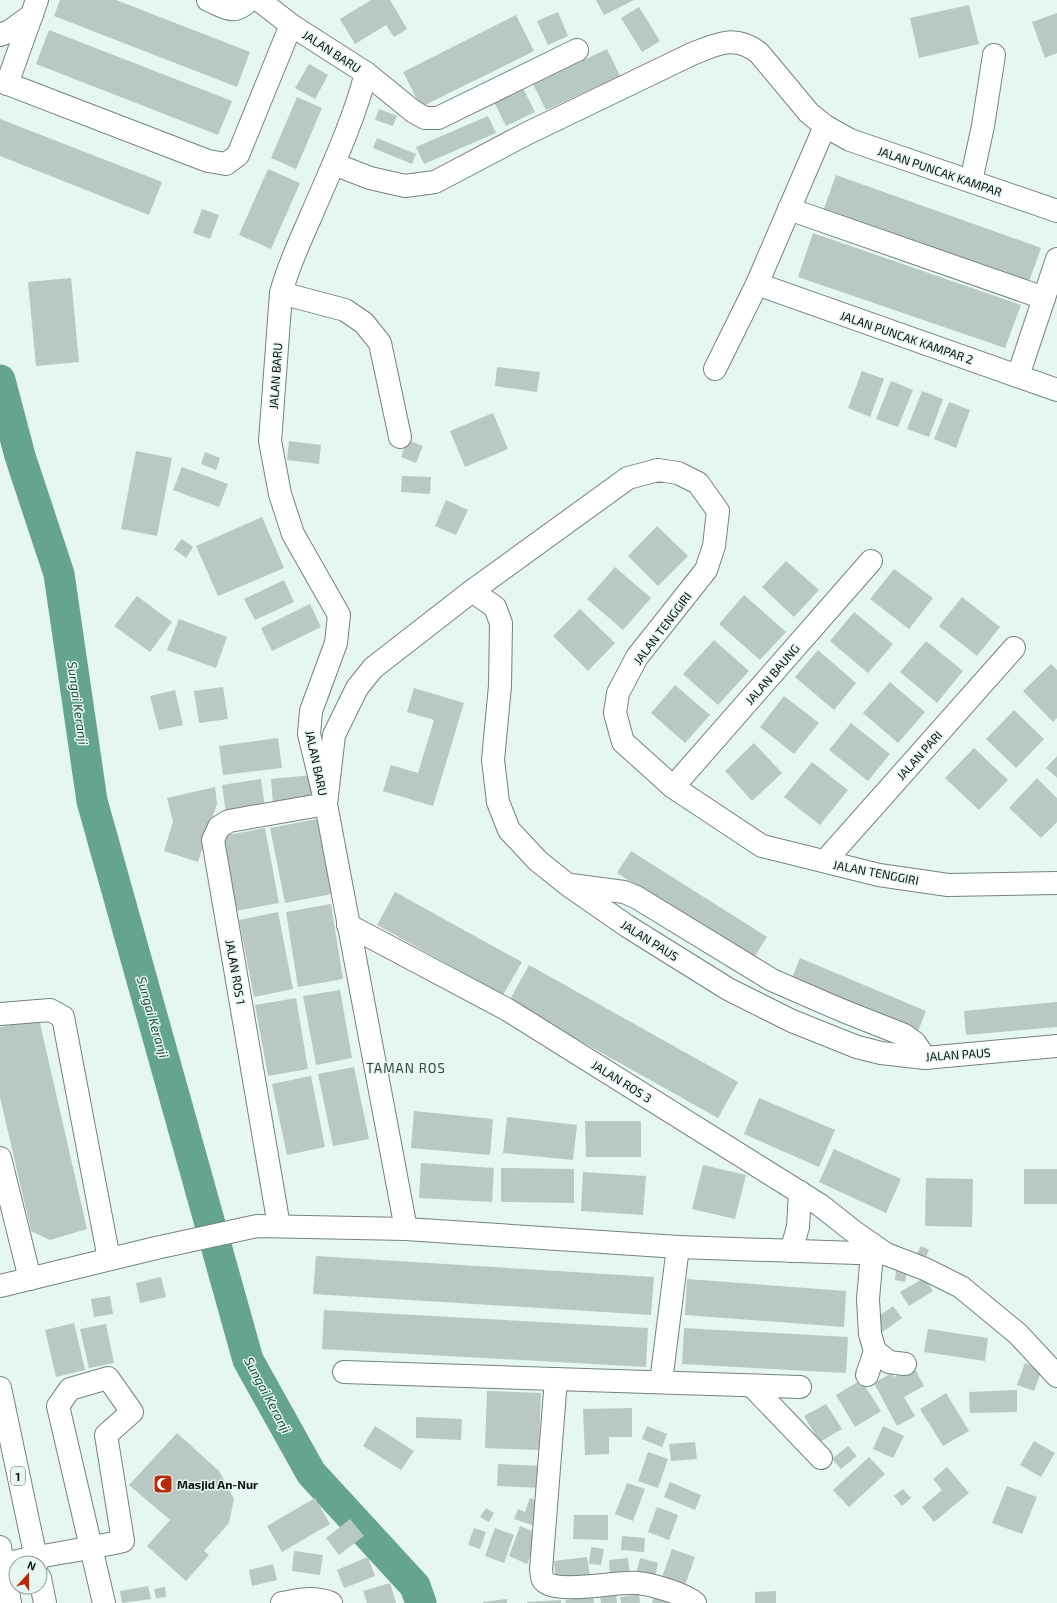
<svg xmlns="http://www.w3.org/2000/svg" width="1057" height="1603" font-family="'Exo 2',sans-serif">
	<rect width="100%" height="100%" fill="#e6f6f0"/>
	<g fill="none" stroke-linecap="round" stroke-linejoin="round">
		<path stroke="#65a48f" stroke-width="31" d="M 0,380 L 20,456 L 59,574 L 92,801 L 248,1360 L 311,1473 L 415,1586 L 421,1603"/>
	</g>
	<g fill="#b9c8c2">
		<path d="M 60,0 L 116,0 L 250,52 L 237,87 L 54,16 Z"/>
		<path d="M 371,0 L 390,0 L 407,29 L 394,37 L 386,25 L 355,44 L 340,19 Z"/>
		<path d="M 596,0 L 634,0 L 604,15 Z"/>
		<path d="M 969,5 L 979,44 L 919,58 L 910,18 Z"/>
		<path d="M 639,7 L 660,41 L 642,52 L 621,18 Z"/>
		<path d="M 558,12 L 568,36 L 548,45 L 537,21 Z"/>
		<path d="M 1057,13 L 1057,53 L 1045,58 L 1032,22 Z"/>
		<path d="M 516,15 L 534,51 L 421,107 L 403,72 Z"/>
		<path d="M 49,30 L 232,101 L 218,135 L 36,64 Z"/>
		<path d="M 607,49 L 620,76 L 546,110 L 533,84 Z"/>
		<path d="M 309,64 L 328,75 L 315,99 L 295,88 Z"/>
		<path d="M 523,88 L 535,112 L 506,126 L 494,102 Z"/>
		<path d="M 297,97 L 322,108 L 296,169 L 271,158 Z"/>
		<path d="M 379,109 L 397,116 L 393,126 L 375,120 Z"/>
		<path d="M 488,116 L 496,133 L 424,164 L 416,147 Z"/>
		<path d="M 0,119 L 162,182 L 149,215 L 0,156 Z"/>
		<path d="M 377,138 L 416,154 L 412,164 L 373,148 Z"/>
		<path d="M 268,169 L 300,183 L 271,249 L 239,235 Z"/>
		<path d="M 836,175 L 1041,248 L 1028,284 L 823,211 Z"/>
		<path d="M 202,209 L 219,215 L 210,239 L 193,233 Z"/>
		<path d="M 813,233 L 1021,305 L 1005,348 L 798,277 Z"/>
		<path d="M 71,278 L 79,362 L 36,366 L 28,282 Z"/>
		<path d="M 497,367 L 540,372 L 537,392 L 495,386 Z"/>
		<path d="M 862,371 L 884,379 L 870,417 L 848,408 Z"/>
		<path d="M 891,381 L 913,390 L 898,427 L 876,419 Z"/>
		<path d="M 922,391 L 943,399 L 929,437 L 907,429 Z"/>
		<path d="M 949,402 L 970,410 L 956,448 L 934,439 Z"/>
		<path d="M 493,413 L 508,449 L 465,467 L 450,431 Z"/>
		<path d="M 407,440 L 423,446 L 416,463 L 401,457 Z"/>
		<path d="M 289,441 L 321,445 L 319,464 L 287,460 Z"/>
		<path d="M 136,451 L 172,458 L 157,536 L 121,529 Z"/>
		<path d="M 205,452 L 220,458 L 216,470 L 201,464 Z"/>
		<path d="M 182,467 L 228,484 L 219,507 L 173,490 Z"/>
		<path d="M 402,476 L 431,477 L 430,494 L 401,492 Z"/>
		<path d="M 446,500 L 468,510 L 456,535 L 435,526 Z"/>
		<path d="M 262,517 L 284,568 L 218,596 L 196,546 Z"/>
		<path d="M 657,526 L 688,556 L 658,586 L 628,556 Z"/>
		<path d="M 182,539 L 193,547 L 186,558 L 174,549 Z"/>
		<path d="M 786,561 L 819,590 L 794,617 L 762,587 Z"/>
		<path d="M 615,567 L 651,598 L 623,630 L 587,599 Z"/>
		<path d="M 894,569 L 933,598 L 909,629 L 870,599 Z"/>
		<path d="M 284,580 L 294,602 L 255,620 L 244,599 Z"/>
		<path d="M 744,595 L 786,632 L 760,660 L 719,624 Z"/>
		<path d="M 137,596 L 172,622 L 150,652 L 114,626 Z"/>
		<path d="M 962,597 L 1000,627 L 977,656 L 939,626 Z"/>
		<path d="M 310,604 L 321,627 L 272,651 L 261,628 Z"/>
		<path d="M 580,609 L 615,643 L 588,671 L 553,636 Z"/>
		<path d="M 854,612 L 893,644 L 868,673 L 830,641 Z"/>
		<path d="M 179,619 L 227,637 L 216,668 L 167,650 Z"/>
		<path d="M 714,640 L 749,671 L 718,705 L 683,674 Z"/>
		<path d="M 926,641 L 963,671 L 937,703 L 900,672 Z"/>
		<path d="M 818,650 L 856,683 L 834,710 L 795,677 Z"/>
		<path d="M 1051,664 L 1057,670 L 1057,718 L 1053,722 L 1023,691 Z"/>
		<path d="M 890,682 L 925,712 L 898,743 L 863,713 Z"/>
		<path d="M 675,685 L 710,715 L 685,743 L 651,713 Z"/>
		<path d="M 223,687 L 228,719 L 199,723 L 194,691 Z"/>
		<path d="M 414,688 L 464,703 L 433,806 L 383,791 L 391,765 L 418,773 L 434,720 L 407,712 Z"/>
		<path d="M 175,690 L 183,725 L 159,730 L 150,696 Z"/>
		<path d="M 784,696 L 819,723 L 794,754 L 760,727 Z"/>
		<path d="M 1014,710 L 1044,739 L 1016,768 L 986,739 Z"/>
		<path d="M 851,723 L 890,754 L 868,781 L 829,750 Z"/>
		<path d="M 278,738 L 282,768 L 223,775 L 219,746 Z"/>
		<path d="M 754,743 L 782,773 L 752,801 L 725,771 Z"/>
		<path d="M 974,748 L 1008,780 L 979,810 L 945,778 Z"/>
		<path d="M 1057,756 L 1057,778 L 1046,768 Z"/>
		<path d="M 812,762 L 848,790 L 820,825 L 784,797 Z"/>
		<path d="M 312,775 L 314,798 L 273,802 L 271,779 Z"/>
		<path d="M 1037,778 L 1057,798 L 1057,822 L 1041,838 L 1009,808 Z"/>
		<path d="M 261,779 L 265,807 L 226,813 L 222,785 Z"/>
		<path d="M 215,787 L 217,804 L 198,862 L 164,851 L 173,822 L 167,798 Z"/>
		<path d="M 317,819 L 332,894 L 285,903 L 270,828 Z"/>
		<path d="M 265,828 L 279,903 L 235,911 L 222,836 Z"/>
		<path d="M 631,851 L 767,937 L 753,959 L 617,873 Z"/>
		<path d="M 395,892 L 522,962 L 503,995 L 377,925 Z"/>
		<path d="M 331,904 L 343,979 L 298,987 L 286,912 Z"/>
		<path d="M 278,912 L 293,989 L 254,997 L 239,920 Z"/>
		<path d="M 800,958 L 926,1011 L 918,1031 L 792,978 Z"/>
		<path d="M 529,965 L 738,1082 L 718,1118 L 509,1001 Z"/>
		<path d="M 340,990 L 352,1058 L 316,1065 L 303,996 Z"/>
		<path d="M 296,998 L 308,1069 L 268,1076 L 255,1005 Z"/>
		<path d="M 1057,1002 L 1057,1027 L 966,1035 L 964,1011 Z"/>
		<path d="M 39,1019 L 87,1229 L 50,1240 L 31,1231 L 0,1097 L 0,1027 Z"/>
		<path d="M 354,1067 L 369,1139 L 333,1146 L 318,1074 Z"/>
		<path d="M 311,1076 L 325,1147 L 287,1155 L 272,1084 Z"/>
		<path d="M 759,1098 L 835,1130 L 819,1167 L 744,1134 Z"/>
		<path d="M 414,1111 L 493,1119 L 490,1155 L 411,1148 Z"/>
		<path d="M 507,1117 L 577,1125 L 573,1160 L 503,1153 Z"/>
		<path d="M 585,1121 L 641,1121 L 641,1157 L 586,1157 Z"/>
		<path d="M 834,1149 L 901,1179 L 886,1213 L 819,1182 Z"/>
		<path d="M 421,1163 L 494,1168 L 492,1202 L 419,1198 Z"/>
		<path d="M 703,1165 L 746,1175 L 735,1219 L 692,1209 Z"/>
		<path d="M 501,1168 L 574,1169 L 574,1203 L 501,1202 Z"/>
		<rect x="1024" y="1169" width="33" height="35"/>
		<path d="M 583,1172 L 646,1176 L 643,1215 L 581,1211 Z"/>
		<path d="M 926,1178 L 973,1179 L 972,1227 L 925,1226 Z"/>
		<path d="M 921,1246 L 929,1250 L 925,1259 L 916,1255 Z"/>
		<path d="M 316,1256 L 654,1277 L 651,1315 L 313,1294 Z"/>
		<path d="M 896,1270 L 907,1272 L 905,1282 L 895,1280 Z"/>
		<path d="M 161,1277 L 166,1297 L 140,1303 L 136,1283 Z"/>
		<path d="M 924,1278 L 933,1291 L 909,1306 L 900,1292 Z"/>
		<path d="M 687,1279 L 846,1291 L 844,1327 L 685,1315 Z"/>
		<path d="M 110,1296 L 113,1314 L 94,1317 L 91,1299 Z"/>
		<path d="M 893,1306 L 902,1318 L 881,1333 L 872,1321 Z"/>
		<path d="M 324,1310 L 648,1328 L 646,1367 L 322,1349 Z"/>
		<path d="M 74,1323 L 85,1370 L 56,1377 L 45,1330 Z"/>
		<path d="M 106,1324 L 114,1363 L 89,1368 L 80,1329 Z"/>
		<path d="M 684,1328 L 848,1337 L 846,1373 L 682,1364 Z"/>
		<path d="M 928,1329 L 988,1338 L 985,1361 L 924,1352 Z"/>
		<path d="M 1025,1363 L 1042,1369 L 1034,1391 L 1017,1385 Z"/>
		<path d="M 914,1367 L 924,1386 L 904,1397 L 915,1416 L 897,1426 L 874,1383 L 892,1373 L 894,1377 Z"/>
		<path d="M 861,1380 L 881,1411 L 855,1427 L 836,1395 Z"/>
		<path d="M 1017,1390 L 1017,1412 L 970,1413 L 969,1392 Z"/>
		<path d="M 487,1391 L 541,1393 L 539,1450 L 485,1448 Z"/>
		<path d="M 946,1393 L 969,1431 L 943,1446 L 920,1409 Z"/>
		<path d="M 826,1404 L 842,1429 L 820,1442 L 804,1416 Z"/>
		<path d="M 632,1408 L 632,1437 L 609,1437 L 609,1454 L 585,1455 L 583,1409 Z"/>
		<path d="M 416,1417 L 462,1419 L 461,1440 L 416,1438 Z"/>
		<path d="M 375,1426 L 414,1451 L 401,1470 L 363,1446 Z"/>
		<path d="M 647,1426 L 667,1434 L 662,1447 L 642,1439 Z"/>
		<path d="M 883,1426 L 904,1436 L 893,1458 L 873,1449 Z"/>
		<path d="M 177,1433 L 219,1471 L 234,1499 L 229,1523 L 204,1551 L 209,1555 L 186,1581 L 147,1546 L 170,1520 L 129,1485 Z"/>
		<path d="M 1034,1441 L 1055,1453 L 1041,1477 L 1020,1465 Z"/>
		<path d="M 695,1442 L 697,1459 L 671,1461 L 669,1444 Z"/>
		<path d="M 848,1446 L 857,1456 L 841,1469 L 832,1459 Z"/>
		<path d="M 648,1452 L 668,1459 L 658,1488 L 638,1481 Z"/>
		<path d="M 869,1457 L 885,1474 L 849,1507 L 833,1490 Z"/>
		<path d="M 498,1464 L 543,1466 L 542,1488 L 497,1486 Z"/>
		<path d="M 947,1467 L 969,1493 L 934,1522 L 922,1507 L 942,1490 L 933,1479 Z"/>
		<path d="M 670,1482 L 701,1495 L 695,1510 L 664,1497 Z"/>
		<path d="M 627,1483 L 645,1489 L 633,1521 L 615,1514 Z"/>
		<path d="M 1007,1486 L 1037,1497 L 1022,1534 L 992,1523 Z"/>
		<path d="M 903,1489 L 911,1498 L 902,1506 L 894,1496 Z"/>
		<path d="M 315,1498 L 330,1524 L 282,1552 L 267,1526 Z"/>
		<path d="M 530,1498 L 543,1503 L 535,1526 L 514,1519 L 518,1509 L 525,1512 Z"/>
		<path d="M 657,1507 L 678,1515 L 669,1540 L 648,1532 Z"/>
		<path d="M 486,1508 L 494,1513 L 489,1522 L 480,1517 Z"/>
		<path d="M 574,1515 L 608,1515 L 608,1540 L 573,1539 Z"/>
		<path d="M 350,1519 L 364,1536 L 339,1555 L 326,1538 Z"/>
		<path d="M 520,1526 L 539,1534 L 527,1564 L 509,1556 Z"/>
		<path d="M 474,1528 L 486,1532 L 480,1549 L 468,1545 Z"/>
		<path d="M 495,1528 L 514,1535 L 504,1563 L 485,1556 Z"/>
		<path d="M 622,1536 L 645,1538 L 644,1552 L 621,1550 Z"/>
		<path d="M 591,1547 L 604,1549 L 601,1565 L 589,1564 Z"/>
		<path d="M 672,1549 L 695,1557 L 684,1588 L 661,1580 Z"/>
		<path d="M 294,1551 L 323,1555 L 320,1575 L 292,1571 Z"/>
		<path d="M 368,1557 L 375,1576 L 344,1588 L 337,1570 Z"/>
		<path d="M 587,1557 L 590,1576 L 556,1581 L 554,1561 Z"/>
		<path d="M 628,1558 L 630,1577 L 610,1578 L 609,1560 Z"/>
		<path d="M 640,1558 L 658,1563 L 654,1581 L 635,1577 Z"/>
		<path d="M 273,1564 L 277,1580 L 252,1586 L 249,1570 Z"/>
		<path d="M 390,1583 L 396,1603 L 367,1603 L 363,1591 Z"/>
		<path d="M 148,1586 L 151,1599 L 122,1603 L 120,1591 Z"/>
		<path d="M 165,1587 L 166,1597 L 156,1598 L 154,1589 Z"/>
		<path d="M 776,1591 L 776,1603 L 755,1603 L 755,1592 Z"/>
		<path d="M 616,1594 L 617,1603 L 601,1603 L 600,1596 Z"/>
		<path d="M 639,1594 L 640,1603 L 621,1603 L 620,1597 Z"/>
		<path d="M 593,1597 L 594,1603 L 566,1603 L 565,1600 Z"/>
		<path d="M 654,1597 L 673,1603 L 652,1603 Z"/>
		<path d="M 507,1599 L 507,1603 L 483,1603 L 483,1602 Z"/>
		<path d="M 561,1600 L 561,1603 L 527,1603 L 527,1602 Z"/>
	</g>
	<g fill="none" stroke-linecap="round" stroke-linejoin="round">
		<defs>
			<g id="minor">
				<path d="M 208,0 C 227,8 233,16 250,0"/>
				<path d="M 259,0 L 291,25 L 366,73 C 353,123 331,169 311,216 C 300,241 288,266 281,293 L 270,441 L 280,494 L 293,534 L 339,615 L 336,643 L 311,711 L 309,734 L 326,804 L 229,821 L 219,827 L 213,840 L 279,1226"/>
				<path d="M 0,35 L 10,31 L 32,15"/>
				<path d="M 366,73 L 414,112 L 425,118 L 438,118 L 577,50"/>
				<path d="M 0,81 L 208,161 L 226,164 L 238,155 L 291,25"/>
				<path d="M 7,84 L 37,0"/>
				<path d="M 334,164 L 370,178 L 405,186 L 435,182 L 526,134 L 692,54 C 717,44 735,34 759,53 L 809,113 L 825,126 L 850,140 L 1057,211"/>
				<path d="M 971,181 L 983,126 L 994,55"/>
				<path d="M 789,209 L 1044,298"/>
				<path d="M 757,284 L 1057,390"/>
				<path d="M 281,293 L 345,310 L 364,323 L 380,343 L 400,437"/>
				<path d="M 715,369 L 757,284 L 825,126"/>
				<path d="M 1018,376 L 1057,259"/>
				<path d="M 472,591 L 495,607 L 501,623 L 500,686 L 493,760 L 498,802 L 509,830 L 538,861 L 568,885 L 627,926 L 728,989 L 792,1021 L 857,1047 L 881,1053 L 925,1058 L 1057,1046"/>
				<path d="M 673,787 L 871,561"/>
				<path d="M 825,861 L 1014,648"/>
				<path d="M 571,885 L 624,892 L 636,897 L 772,980 L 841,1010 L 904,1035 L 915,1043 L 925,1058"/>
				<path d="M 348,925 L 508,1010 L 820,1205 L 853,1231 L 886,1254"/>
				<path d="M 0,1014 L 50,1010 L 63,1017 L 109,1259"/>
				<path d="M 0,1158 L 30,1279"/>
				<path d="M 406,1229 L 326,804 L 334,735 L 357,688 L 373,668 L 472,591 L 628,478 L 658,470 L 678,473 L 698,483 L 718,511 L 714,546 L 706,570 L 637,657 L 618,693 L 615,713 L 623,742 L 673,787 L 762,846 L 879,875 L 948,885 L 1057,883"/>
				<path d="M 791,1251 L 798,1227 L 800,1192"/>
				<path d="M 872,1254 L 868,1299 L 870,1334 L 875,1351 L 889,1362 L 905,1364"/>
				<path d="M 0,1286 L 156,1248 L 257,1226 L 406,1229 L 678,1247 L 886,1254 L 925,1269 L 961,1287 L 1018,1334 L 1057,1376"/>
				<path d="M 344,1372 L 800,1387"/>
				<path d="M 867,1375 L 875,1351"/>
				<path d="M 556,1379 L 541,1570 C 542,1574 541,1579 544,1581 C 558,1595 617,1581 637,1583 C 651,1584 685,1594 695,1603"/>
				<path d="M 661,1382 L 678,1247"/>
				<path d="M 752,1386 L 821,1458"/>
				<path d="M 3,1564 C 43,1555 83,1550 123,1541 L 106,1435 L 132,1412 L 108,1378 L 70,1389 L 58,1406 L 104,1603"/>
				<path d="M 282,1603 C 300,1600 313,1596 331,1603"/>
			</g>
			<g id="highway">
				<path d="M 0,1388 L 37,1563"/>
				<path d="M 0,1547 L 10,1603"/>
				<path d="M 40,1578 L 45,1603"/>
			</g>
		</defs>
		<use href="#minor" stroke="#74837d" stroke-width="24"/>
		<use href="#highway" stroke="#74837d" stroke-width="24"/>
		<use href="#minor" stroke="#fff" stroke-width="22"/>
		<use href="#highway" stroke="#fff" stroke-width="22"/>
	</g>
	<defs>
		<symbol id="mosque-square" viewBox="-11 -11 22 22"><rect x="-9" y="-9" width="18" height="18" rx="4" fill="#b72b0d" stroke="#e6f6f0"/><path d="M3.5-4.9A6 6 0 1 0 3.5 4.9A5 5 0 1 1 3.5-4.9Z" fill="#fff"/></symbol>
	</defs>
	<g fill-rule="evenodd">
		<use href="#mosque-square" x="152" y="1473" width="22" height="22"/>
	</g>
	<g text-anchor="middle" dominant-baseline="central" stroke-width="3" stroke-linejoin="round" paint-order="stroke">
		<rect fill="#e6f6f0" stroke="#4d5652" stroke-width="1" x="11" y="1467" width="14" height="18" rx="3"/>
		<g font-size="11" font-weight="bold" fill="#0c110f">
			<text x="18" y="1476">1</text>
		</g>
		<g font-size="12" fill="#0c110f" stroke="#e6f6f0">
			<text transform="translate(332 51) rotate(33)">JALAN BARU</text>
			<text transform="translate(940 171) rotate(19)">JALAN PUNCAK KAMPAR</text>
			<text transform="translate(907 337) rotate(19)">JALAN PUNCAK KAMPAR 2</text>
			<text transform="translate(275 376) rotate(-86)">JALAN BARU</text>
			<text transform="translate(662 628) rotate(-53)">JALAN TENGGIRI</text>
			<text transform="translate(772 674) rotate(-49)">JALAN BAUNG</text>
			<text transform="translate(919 755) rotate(-48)">JALAN PARI</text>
			<text transform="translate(317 763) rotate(78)">JALAN BARU</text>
			<text transform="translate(876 872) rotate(11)">JALAN TENGGIRI</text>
			<text transform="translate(650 940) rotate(32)">JALAN PAUS</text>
			<text transform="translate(236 972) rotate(80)">JALAN ROS 1</text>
			<text transform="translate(958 1054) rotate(-4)">JALAN PAUS</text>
			<text transform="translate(622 1081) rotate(32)">JALAN ROS 3</text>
		</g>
		<g font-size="12" font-weight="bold" fill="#0c110f" stroke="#e6f6f0" text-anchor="start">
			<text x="177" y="1484">Masjid An-Nur</text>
		</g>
		<g font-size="13" font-style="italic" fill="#164b3c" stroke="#e6f6f0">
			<text transform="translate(78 703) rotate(82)">Sungai Keranji</text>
			<text transform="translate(153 1017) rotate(74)">Sungai Keranji</text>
			<text transform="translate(268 1395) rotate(62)">Sungai Keranji</text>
		</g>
		<g font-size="13" letter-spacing="1" fill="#35423d" stroke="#e6f6f0">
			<text x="406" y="1068">TAMAN ROS</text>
		</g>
	</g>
	<g transform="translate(28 1575) rotate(21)"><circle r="19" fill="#e6f6f0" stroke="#8f9a96"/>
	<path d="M0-3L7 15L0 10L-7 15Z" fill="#b72b0d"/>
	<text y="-6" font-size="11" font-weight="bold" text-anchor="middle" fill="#0c110f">N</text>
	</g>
</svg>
